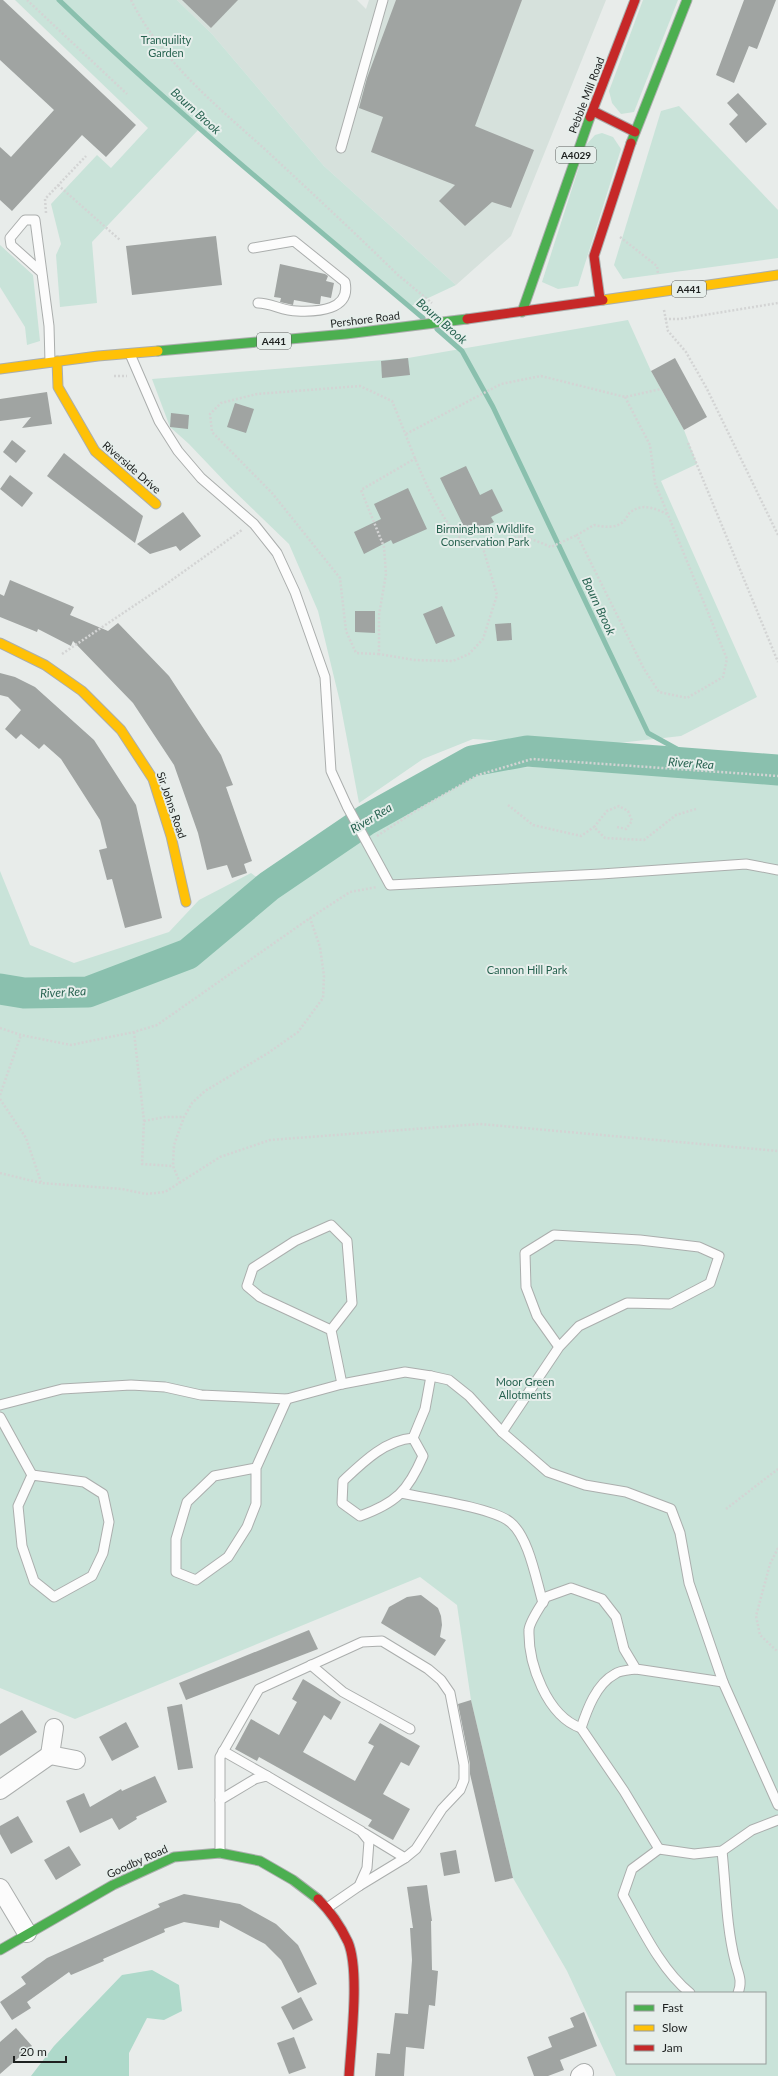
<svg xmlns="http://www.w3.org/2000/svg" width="778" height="2076" font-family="Lato,sans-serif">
	<rect width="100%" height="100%" fill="#e8ecea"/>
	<path fill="#d6e1dc" d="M 177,0 L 357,0 L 366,9 L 369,0 L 606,0 L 511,236 L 456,285 L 324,166 L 212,34 Z"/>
	<g fill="#c9e3d9" fill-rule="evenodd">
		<path d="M 15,0 L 177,0 L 212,34 L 324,166 L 456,285 L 409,307 L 199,129 L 92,242 L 97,303 L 60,307 L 56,255 L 61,244 L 51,204 L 97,155 L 111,168 L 148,128 Z"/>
		<path d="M 643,0 L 678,0 L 634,112 L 621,114 L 612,103 L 609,91 Z"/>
		<path d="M 679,106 L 778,210 L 778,258 L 623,279 L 614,265 L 661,111 Z"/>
		<path d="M 602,133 L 613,137 L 621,149 L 578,286 L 558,289 L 542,282 L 586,145 L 595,135 Z"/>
		<path d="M 0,245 L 33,275 L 40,341 L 27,345 L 25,327 L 0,287 Z"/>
		<path d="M 628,320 L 651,371 L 684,430 L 697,464 L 661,481 L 757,697 L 681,736 L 592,746 L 473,739 L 423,759 L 359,803 L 340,702 L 318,611 L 289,544 L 229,486 L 189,444 L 170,427 L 152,379 L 408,358 Z"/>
		<path d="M 533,767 L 778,783 L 778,2076 L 616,2076 L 567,1971 L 513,1878 L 471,1700 L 457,1605 L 420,1577 L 75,1719 L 0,1688 L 0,871 L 30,945 L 74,963 L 169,932 L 199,900 L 251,873 L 277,892 L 441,781 L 480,769 ZM 627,1993 L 765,1993 L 765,2063 L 627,2063 Z"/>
	</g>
	<path fill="#aed9ca" d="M 152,1970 L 179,1985 L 182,2011 L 164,2020 L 147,2018 L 129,2053 L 129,2076 L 31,2076 L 54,2046 L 122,1975 Z"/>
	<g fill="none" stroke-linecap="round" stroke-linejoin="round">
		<g stroke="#8ac0ae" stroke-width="5">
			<path d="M 59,0 C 175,112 300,214 423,318"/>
			<path d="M 437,329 L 462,351 L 493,407 L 648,733 L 704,764"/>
		</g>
		<path stroke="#8ac0ae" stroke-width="31" d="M 0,989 L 24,993 L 88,992 L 188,954 L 269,886 L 366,820 L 472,761 L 527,751 L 778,770"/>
	</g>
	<g fill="#a0a4a2">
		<path d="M 0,0 L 3,0 L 136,125 L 106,157 L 82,135 L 12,211 L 0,200 L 0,147 L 11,157 L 54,110 L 0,60 Z"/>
		<path d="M 182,0 L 238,0 L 211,28 Z"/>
		<path d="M 396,0 L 522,0 L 475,126 L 534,150 L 511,208 L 492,202 L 465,226 L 439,201 L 455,185 L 371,152 L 383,117 L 359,108 L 367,78 Z"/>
		<path d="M 744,0 L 776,0 L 757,49 L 749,46 L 734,83 L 716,75 Z"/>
		<path d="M 738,93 L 767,124 L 746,143 L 729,124 L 738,115 L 727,103 Z"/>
		<path d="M 216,236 L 222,285 L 132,295 L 126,246 Z"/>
		<path d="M 280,264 L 325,274 L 328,276 L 326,281 L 334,283 L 331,298 L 321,296 L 320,304 L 316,304 L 294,300 L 293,305 L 280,302 L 281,298 L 274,297 Z"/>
		<path d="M 408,358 L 410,375 L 382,378 L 381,361 Z"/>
		<path d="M 675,358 L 707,417 L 684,430 L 651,371 Z"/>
		<path d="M 47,392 L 52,424 L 22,428 L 31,417 L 0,421 L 0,399 Z"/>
		<path d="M 235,403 L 254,409 L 246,433 L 227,427 Z"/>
		<path d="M 171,413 L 189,415 L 188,429 L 170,427 Z"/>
		<path d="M 12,440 L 26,451 L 16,463 L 3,452 Z"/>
		<path d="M 64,453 L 143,516 L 135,543 L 47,476 Z"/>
		<path d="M 466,466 L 480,495 L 492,489 L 503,511 L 491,517 L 494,522 L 468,535 L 440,478 Z"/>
		<path d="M 10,475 L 33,493 L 22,507 L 0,489 Z"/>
		<path d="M 408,488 L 427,529 L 393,544 L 391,540 L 364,554 L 354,532 L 381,519 L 374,504 Z"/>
		<path d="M 183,512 L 201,536 L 180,551 L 176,546 L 150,554 L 137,544 Z"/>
		<path d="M 10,580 L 74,607 L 70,615 L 108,631 L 118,623 L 169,676 L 221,755 L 233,785 L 226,787 L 252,861 L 244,864 L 247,873 L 232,878 L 227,865 L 207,870 L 198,833 L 174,765 L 133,703 L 73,641 L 71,646 L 38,629 L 37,632 L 0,617 L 0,594 L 4,596 Z"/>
		<path d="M 442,606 L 455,636 L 436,644 L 423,614 Z"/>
		<path d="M 355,611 L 375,611 L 375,633 L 355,632 Z"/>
		<path d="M 511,623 L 512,640 L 497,641 L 495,624 Z"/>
		<path d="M 0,673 L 15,677 L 35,687 L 94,740 L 136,805 L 162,918 L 125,928 L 112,879 L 107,880 L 99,850 L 107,848 L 100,820 L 61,759 L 44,744 L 39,749 L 21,734 L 16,739 L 5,729 L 21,710 L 8,697 L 0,695 Z"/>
		<path d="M 421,1595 L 438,1608 L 441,1616 L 442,1625 L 440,1637 L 446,1640 L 435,1656 L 381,1623 L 389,1607 L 407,1597 Z"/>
		<path d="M 309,1630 L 318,1649 L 186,1700 L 179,1683 Z"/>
		<path d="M 303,1679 L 341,1702 L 331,1720 L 324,1715 L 303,1752 L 355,1781 L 374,1746 L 368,1743 L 380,1723 L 420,1746 L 409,1766 L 401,1762 L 383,1794 L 410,1809 L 393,1840 L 368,1826 L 372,1820 L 259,1757 L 257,1761 L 235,1749 L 251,1719 L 279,1735 L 297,1702 L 292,1699 Z"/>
		<path d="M 471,1700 L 513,1878 L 495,1882 L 470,1774 L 470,1764 L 458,1704 Z"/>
		<path d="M 182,1704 L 193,1768 L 178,1770 L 167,1707 Z"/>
		<path d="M 22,1710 L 37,1732 L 0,1756 L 0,1724 Z"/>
		<path d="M 126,1722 L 139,1747 L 112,1761 L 99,1737 Z"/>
		<path d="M 155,1776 L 167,1802 L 136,1817 L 137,1819 L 119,1830 L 112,1818 L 80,1833 L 66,1801 L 84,1793 L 90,1807 L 121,1789 L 122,1791 Z"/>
		<path d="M 18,1816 L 33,1842 L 11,1854 L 0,1834 L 0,1826 Z"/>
		<path d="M 69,1846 L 81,1865 L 56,1880 L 44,1860 Z"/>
		<path d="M 456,1850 L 460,1873 L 444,1876 L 440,1853 Z"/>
		<path d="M 427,1885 L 432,1921 L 431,1921 L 432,1970 L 438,1971 L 435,2006 L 429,2005 L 424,2049 L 406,2047 L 404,2076 L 375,2076 L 377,2053 L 390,2054 L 395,2013 L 408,2014 L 412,1960 L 410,1928 L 413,1928 L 407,1887 Z"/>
		<path d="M 184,1894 L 240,1904 L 276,1924 L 298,1945 L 317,1984 L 298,1993 L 281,1960 L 265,1944 L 220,1920 L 219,1928 L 184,1922 L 164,1929 L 165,1932 L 103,1959 L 104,1961 L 71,1975 L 69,1972 L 27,2002 L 31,2008 L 12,2020 L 0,2002 L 26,1984 L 21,1977 L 47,1958 L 160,1907 L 158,1904 Z"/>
		<path d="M 301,1997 L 313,2020 L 293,2030 L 281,2007 Z"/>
		<path d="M 584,2012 L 597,2046 L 560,2060 L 564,2070 L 548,2076 L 534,2076 L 527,2057 L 552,2047 L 548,2037 L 574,2027 L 570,2018 Z"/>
		<path d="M 16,2028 L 32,2046 L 0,2074 L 0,2042 Z"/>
		<path d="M 294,2037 L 306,2068 L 289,2074 L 277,2043 Z"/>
	</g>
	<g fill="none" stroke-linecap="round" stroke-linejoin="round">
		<defs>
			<g id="lane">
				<path d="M 341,148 L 383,0"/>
				<path d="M 253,248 L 294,241 L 345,282 C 351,310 318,312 297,311 C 283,311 271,303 258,303"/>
				<path d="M 41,272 L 11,245 L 10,238 L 25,220 L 35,220 L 49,326 L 50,362"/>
				<path d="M 130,354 L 159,421 L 178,451 L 201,478 L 254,524 L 277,553 L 295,592 L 325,677 L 331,771 L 347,806 L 390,885 L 601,874 L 746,864 L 778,870"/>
				<path d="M 331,1330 L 260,1297 L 247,1286 L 253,1268 L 295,1241 L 331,1225 L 347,1241 L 352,1303 L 331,1330 L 342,1384"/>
				<path d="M 0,1405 L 62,1389 L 131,1385 L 165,1387 L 201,1395 L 287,1399 L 342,1384 L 405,1372 L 431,1376 L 449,1380 L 469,1396 L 502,1432 L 548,1472 L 585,1485 L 626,1492 L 671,1509 L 680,1533 L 689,1583 L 723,1682 L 778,1805"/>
				<path d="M 0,1417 L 32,1475"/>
				<path d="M 502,1432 L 559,1347 L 579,1326 L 627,1303 L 670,1304 L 710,1283 L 719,1256 L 699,1247 L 640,1240 L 554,1235 L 525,1253 L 526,1287 L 537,1316 L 559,1347"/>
				<path d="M 413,1438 C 385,1440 362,1463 343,1481 L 342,1503 L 360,1516 C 396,1503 408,1491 423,1456 L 413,1438 L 425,1409 L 431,1376"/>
				<path d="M 256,1468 L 214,1476 L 187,1502 L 176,1539 L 176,1572 L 196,1580 L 228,1557 L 247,1527 L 256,1504 L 256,1468 L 287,1399"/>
				<path d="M 32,1475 L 84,1482 L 103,1494 L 109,1522 L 103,1553 L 92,1576 L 54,1597 L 34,1581 L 22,1546 L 18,1506 Z"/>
				<path d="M 401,1493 C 425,1498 493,1508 510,1522 C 529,1537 536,1580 543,1603"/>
				<path d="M 311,1665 L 343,1692 L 410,1729"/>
				<path d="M 581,1728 C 587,1710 596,1684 615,1674 C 620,1670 630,1670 636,1669"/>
				<path d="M 223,1751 L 267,1776"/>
				<path d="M 220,1800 L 220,1757 L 259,1689 L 362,1642 L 382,1641 L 428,1669 L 441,1680 L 450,1693 L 464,1765 L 464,1780 L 460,1790 L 442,1809 L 416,1849 L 405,1858 L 359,1886"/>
				<path d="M 364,1833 L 405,1858"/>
				<path d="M 659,1849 L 624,1791 L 581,1728 C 547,1716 528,1664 529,1630 C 529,1622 542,1604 546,1597 L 571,1588 L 602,1599 L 616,1617 L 624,1649 L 636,1669 L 723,1682"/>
				<path d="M 722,1851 C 726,1888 726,1925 735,1961 C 738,1974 743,1980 738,1993"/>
				<path d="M 220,1853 L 220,1800 L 255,1779 L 267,1776 L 361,1831 L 369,1841 L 367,1868 L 359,1886 L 327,1908"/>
				<path d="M 690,1993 C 661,1970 641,1927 623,1895 L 632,1869 L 659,1849 L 694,1854 L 722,1851 L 752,1830 L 778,1820"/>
			</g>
			<g id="street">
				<path d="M 54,1728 L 50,1755 L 76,1760"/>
				<path d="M 0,1790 L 50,1755"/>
				<path d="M 0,1888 L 27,1933"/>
				<path d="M 580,2076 L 584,2073"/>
			</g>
			<g id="fast">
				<path d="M 631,143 L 687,0"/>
				<path d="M 522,312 L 590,117"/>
				<path d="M 158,351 L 346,334 L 467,319"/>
				<path d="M 0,1950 L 113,1885 L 174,1857 L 220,1853 L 260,1861 L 293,1880 L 318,1899"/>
			</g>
			<g id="slow">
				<path d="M 603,300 L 778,275"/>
				<path d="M 57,361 L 58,387 L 95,451 L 156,504"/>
				<path d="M 0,369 L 98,356 L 158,351"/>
				<path d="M 0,643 L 45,665 L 82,691 L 121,730 L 153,779 L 171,836 L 186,902"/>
			</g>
			<g id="jam">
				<path d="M 593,111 L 635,132"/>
				<path d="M 590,117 L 635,0"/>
				<path d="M 600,299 L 594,256 L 631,143"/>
				<path d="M 467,319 L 603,300"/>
				<path d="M 318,1899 C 330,1911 341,1927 348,1942 C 360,1970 351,2043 349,2076"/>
			</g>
		</defs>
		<use href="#lane" stroke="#abaead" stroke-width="11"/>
		<use href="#street" stroke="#abaead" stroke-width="20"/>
		<use href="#fast" stroke="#abaead" stroke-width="11"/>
		<use href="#slow" stroke="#abaead" stroke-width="11"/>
		<use href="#jam" stroke="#abaead" stroke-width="11"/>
		<g stroke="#d3d4d4" stroke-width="2.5" stroke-dasharray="2 2" stroke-linecap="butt">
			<path d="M 27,0 L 127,94"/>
			<path d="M 131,0 C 162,62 217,106 268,152 C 312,193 355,233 398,275 L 432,303"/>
			<path d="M 58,185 L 120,240"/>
			<path d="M 46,213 L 45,199 L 86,156"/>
			<path d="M 620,237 L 657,266 L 658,274"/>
			<path d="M 664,310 L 668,331 L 686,352 L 707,389 L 778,535"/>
			<path d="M 665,319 L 680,319 L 778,303"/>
			<path d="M 114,376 L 127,376"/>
			<path d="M 625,397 L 650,445 L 655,483 L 727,659 L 723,677 L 687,698 L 659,692 L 644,669 L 577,535 L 594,525 C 604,527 616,529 624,521 C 627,518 628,513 632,511 C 644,503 656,509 667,514"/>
			<path d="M 406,434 L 501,384 L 541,376 L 625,397 L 661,389"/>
			<path d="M 688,443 L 778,662"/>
			<path d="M 416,458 L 361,490 L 384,547 L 386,574 L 379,615 L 379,654 L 414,660 L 453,661 L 469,654 L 483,639 L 497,595 L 483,548"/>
			<path d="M 62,654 L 162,587 L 242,530"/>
			<path d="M 379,654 L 356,653 L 346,631 L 340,578 L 272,493 L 212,432 L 210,414 L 221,403 L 257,394 L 360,386 L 392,401 C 409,441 429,503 457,535 C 463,541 473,545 481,547 C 495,550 505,538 516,537 C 527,536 541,543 551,547 L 577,535"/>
			<path d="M 508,805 L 533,825 L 581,836 L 594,827"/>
			<path d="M 617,827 L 626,829 L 632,821 L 628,811 L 619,806 L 607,811 L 594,827 L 605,838 L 644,840 L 676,815 L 696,809"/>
			<path d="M 377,836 L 414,812 L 478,775 L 532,759 L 778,776"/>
			<path d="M 0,1028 L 21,1035 L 71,1045 L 134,1032 L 157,1025 L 310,918 L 350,892 L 377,887"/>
			<path d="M 134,1032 L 144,1121 L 142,1164 L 173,1166"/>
			<path d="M 0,1095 L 21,1035"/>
			<path d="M 0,1099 L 26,1138 L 41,1182"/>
			<path d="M 144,1121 L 165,1117 L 184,1117"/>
			<path d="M 0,1173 L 41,1183 L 122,1189 L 146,1194 L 165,1192 L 220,1157 L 270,1140 L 480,1124 L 778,1151"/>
			<path d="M 180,1183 L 173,1166 L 174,1145 L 184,1117 L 192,1103 L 205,1091 L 268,1053 L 298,1032 L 323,998 L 324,976 L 320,947 L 310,918"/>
			<path d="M 726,1509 L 778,1469"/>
			<path d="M 778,1548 L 770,1564 L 756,1616 L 760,1635 L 778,1652"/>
		</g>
		<use href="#lane" stroke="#fcfcfc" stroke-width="9"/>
		<use href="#street" stroke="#fcfcfc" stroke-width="18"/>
		<use href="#fast" stroke="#4caf50" stroke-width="9"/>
		<use href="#slow" stroke="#ffc107" stroke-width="9"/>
		<use href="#jam" stroke="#c62828" stroke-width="9"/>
	</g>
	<g text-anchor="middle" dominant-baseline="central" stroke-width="4" stroke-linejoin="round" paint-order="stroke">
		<g fill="#e6eeeb" stroke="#5a5e5d" stroke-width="1">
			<rect x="556" y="147" width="40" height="16" rx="3"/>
			<rect x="672" y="281" width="34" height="16" rx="3"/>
			<rect x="257" y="333" width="34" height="16" rx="3"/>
		</g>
		<g font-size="10" font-weight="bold" fill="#1e2120">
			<text x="576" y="155">A4029</text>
			<text x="689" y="289">A441</text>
			<text x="274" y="341">A441</text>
		</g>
		<g font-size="11" fill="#276250" stroke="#e6eeeb">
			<text x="166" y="39">Tranquility<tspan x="166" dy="13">Garden</tspan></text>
			<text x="485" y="528">Birmingham Wildlife<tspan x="485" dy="13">Conservation Park</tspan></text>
			<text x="527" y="969">Cannon Hill Park</text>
			<text x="525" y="1381">Moor Green<tspan x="525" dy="13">Allotments</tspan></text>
		</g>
		<g font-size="11" fill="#1e2120" stroke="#e6eeeb">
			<text transform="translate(586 95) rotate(-69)">Pebble Mill Road</text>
			<text transform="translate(365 319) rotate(-7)">Pershore Road</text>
			<text transform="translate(132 467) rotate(41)">Riverside Drive</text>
			<text transform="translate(172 805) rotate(71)">Sir Johns Road</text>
			<text transform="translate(137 1861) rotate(-24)">Goodby Road</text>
		</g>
		<g font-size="12" font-style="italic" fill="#276250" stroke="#e6eeeb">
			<text transform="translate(196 111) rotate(42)">Bourn Brook</text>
			<text transform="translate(442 321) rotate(41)">Bourn Brook</text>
			<text transform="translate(599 606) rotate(65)">Bourn Brook</text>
			<text transform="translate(691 763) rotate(4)">River Rea</text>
			<text transform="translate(371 818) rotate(-31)">River Rea</text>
			<text transform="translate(63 992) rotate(-3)">River Rea</text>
		</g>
	</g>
	<rect x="626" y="1992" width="140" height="72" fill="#e6eeeb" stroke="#969c9a"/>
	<rect x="634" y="2005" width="20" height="6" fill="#4caf50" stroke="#969c9a"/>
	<text x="662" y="2012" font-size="12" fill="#1e2120">Fast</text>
	<rect x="634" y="2025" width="20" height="6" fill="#ffc107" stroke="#969c9a"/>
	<text x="662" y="2032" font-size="12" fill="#1e2120">Slow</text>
	<rect x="634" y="2045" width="20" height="6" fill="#c62828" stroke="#969c9a"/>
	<text x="662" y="2052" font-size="12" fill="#1e2120">Jam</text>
	<path d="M14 2056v6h52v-6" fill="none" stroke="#1e2120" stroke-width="2"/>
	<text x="20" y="2056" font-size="12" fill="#1e2120" stroke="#e6eeeb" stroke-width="3" paint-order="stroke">20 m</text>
</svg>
